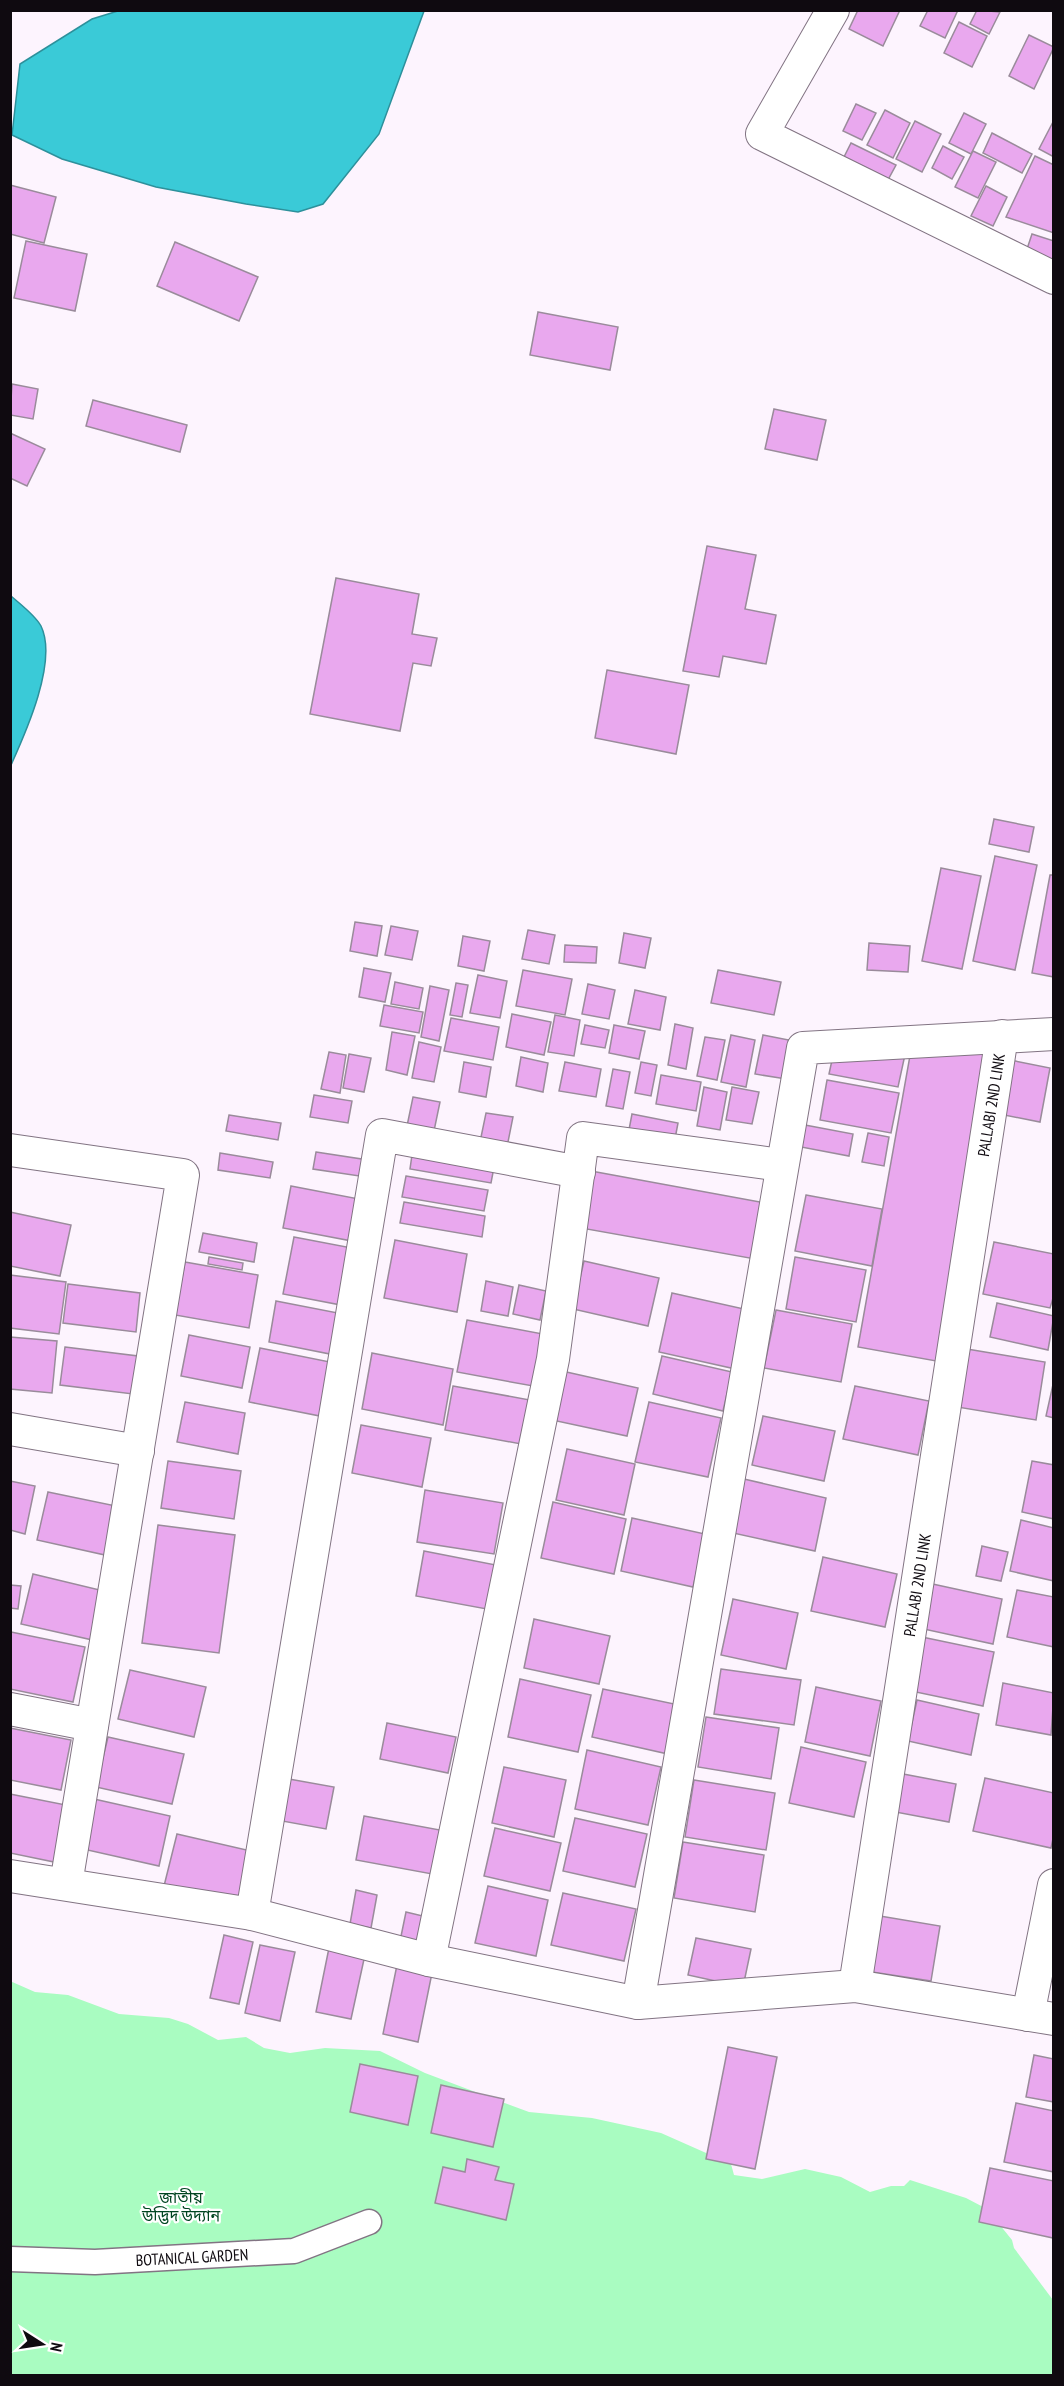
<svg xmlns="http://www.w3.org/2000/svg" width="1064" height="2386" font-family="'PT Sans Narrow','Noto Sans Bengali',sans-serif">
	<rect width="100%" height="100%" fill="#fdf4fe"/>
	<path fill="#a9fcc1" d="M 10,1981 L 35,1992 L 68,1995 L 119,2014 L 169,2018 L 188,2024 L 218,2040 L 246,2037 L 264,2048 L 290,2053 L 325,2048 L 380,2051 L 425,2073 L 529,2112 L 592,2118 L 661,2133 L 731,2164 L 734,2175 L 762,2179 L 805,2169 L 841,2177 L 870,2192 L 891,2186 L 904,2186 L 910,2180 L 966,2198 L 987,2209 L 1012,2240 L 1014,2248 L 1053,2300 L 1053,2375 L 11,2375 Z"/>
	<g fill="#3acad7" stroke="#2d909b" stroke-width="1.5">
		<path d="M 121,10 L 424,10 L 424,11 L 379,134 L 323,204 L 298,212 L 246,204 L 156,187 L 62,159 L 12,135 L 20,64 L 92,19 Z"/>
		<path d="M 11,596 C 20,604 35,615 41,626 C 58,661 26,732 11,765 Z"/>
	</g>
	<g fill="#e9a8ee" stroke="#9a8b9b" stroke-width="1.5">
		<path d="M 858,10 L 900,10 L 883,46 L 849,29 Z"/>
		<path d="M 928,10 L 958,10 L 945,38 L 920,26 Z"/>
		<path d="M 977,10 L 1000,12 L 989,34 L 970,24 Z"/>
		<path d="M 959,22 L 987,36 L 972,67 L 944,53 Z"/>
		<path d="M 1029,35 L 1054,47 L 1034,89 L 1009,76 Z"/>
		<path d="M 856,104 L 876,113 L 862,140 L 843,131 Z"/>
		<path d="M 885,110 L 910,123 L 893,158 L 867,145 Z"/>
		<path d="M 964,113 L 986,124 L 971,154 L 949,143 Z"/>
		<path d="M 1054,120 L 1054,157 L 1039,149 Z"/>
		<path d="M 915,121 L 941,134 L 922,172 L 896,159 Z"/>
		<path d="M 992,133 L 1032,154 L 1022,173 L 983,153 Z"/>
		<path d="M 851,143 L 896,165 L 883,189 L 839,167 Z"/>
		<path d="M 943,146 L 964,157 L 952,179 L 932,168 Z"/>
		<path d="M 973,151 L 996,162 L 978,198 L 955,187 Z"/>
		<path d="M 1035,156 L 1054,165 L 1054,233 L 1006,217 Z"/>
		<path d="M 10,185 L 56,197 L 44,243 L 10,234 Z"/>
		<path d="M 986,186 L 1007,197 L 993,226 L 971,216 Z"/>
		<path d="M 1032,234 L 1054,241 L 1054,271 L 1023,261 Z"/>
		<path d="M 26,241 L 87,254 L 75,311 L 14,298 Z"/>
		<path d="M 175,242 L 258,277 L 239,321 L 157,286 Z"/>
		<path d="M 538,312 L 618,327 L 610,370 L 530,355 Z"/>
		<path d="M 12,384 L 38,389 L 33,419 L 10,415 Z"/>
		<path d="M 93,400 L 187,425 L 180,452 L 86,426 Z"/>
		<path d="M 774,409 L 826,420 L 817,460 L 765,449 Z"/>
		<path d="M 10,433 L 45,449 L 27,486 L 10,478 Z"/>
		<path d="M 707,546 L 756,555 L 745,609 L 776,615 L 766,664 L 723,656 L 719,677 L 683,671 Z"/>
		<path d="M 336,578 L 419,594 L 412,634 L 437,638 L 431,666 L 413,663 L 400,731 L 310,714 Z"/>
		<path d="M 607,670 L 689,685 L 676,754 L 595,738 Z"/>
		<path d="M 994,819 L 1034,827 L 1029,852 L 989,844 Z"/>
		<path d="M 995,856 L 1037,865 L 1015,970 L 973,961 Z"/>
		<path d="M 941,868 L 981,876 L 962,969 L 922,961 Z"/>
		<path d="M 1050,875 L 1054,875 L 1054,977 L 1032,973 Z"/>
		<path d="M 355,922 L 382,926 L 377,956 L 350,951 Z"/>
		<path d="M 391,926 L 418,931 L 412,960 L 385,955 Z"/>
		<path d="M 528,930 L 555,935 L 549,964 L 522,959 Z"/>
		<path d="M 624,933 L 651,938 L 645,968 L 619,963 Z"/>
		<path d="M 463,936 L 490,941 L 484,971 L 458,966 Z"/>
		<path d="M 869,943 L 910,946 L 908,972 L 867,970 Z"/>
		<path d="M 565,945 L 597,947 L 596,963 L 564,962 Z"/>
		<path d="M 364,968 L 391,973 L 385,1002 L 359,997 Z"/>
		<path d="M 523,970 L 572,979 L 565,1015 L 516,1006 Z"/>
		<path d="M 718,970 L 781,982 L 774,1015 L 711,1003 Z"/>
		<path d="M 478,975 L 507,981 L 500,1018 L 470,1013 Z"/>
		<path d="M 395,982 L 423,988 L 419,1009 L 391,1004 Z"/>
		<path d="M 456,983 L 468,985 L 462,1017 L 450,1015 Z"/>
		<path d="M 588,984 L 615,990 L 609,1019 L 582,1014 Z"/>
		<path d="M 430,986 L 449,990 L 439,1041 L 421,1037 Z"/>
		<path d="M 635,990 L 666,997 L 660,1030 L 628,1024 Z"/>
		<path d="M 384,1005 L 423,1012 L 419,1033 L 380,1026 Z"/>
		<path d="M 512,1014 L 551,1022 L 544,1055 L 506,1047 Z"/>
		<path d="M 555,1015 L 580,1020 L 574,1056 L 548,1052 Z"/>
		<path d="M 451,1018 L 499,1027 L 493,1060 L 444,1051 Z"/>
		<path d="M 675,1024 L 693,1028 L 686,1069 L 668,1065 Z"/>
		<path d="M 585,1025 L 609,1030 L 605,1048 L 581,1044 Z"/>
		<path d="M 614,1025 L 645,1031 L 639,1059 L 609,1053 Z"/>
		<path d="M 392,1032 L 415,1036 L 407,1075 L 386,1070 Z"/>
		<path d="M 731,1035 L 755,1040 L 746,1087 L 721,1082 Z"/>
		<path d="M 763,1035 L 794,1041 L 786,1079 L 755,1074 Z"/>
		<path d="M 705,1037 L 725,1040 L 717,1080 L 697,1076 Z"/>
		<path d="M 419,1042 L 441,1047 L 434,1082 L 412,1078 Z"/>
		<path d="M 906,1050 L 898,1087 L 829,1074 L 834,1051 Z"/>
		<path d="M 911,1050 L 992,1054 L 936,1361 L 858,1347 Z"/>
		<path d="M 329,1052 L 346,1055 L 340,1093 L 321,1089 Z"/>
		<path d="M 349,1054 L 371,1058 L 364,1092 L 343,1088 Z"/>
		<path d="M 521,1057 L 548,1063 L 543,1092 L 516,1086 Z"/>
		<path d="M 1010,1060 L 1050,1068 L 1040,1122 L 999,1114 Z"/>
		<path d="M 464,1062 L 491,1067 L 486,1097 L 459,1092 Z"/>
		<path d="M 565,1062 L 601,1069 L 596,1097 L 559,1091 Z"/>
		<path d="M 641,1062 L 657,1065 L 651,1096 L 635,1093 Z"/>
		<path d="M 613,1069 L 630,1072 L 623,1109 L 606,1106 Z"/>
		<path d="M 661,1075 L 701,1082 L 696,1111 L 656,1104 Z"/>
		<path d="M 827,1080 L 899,1093 L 891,1133 L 820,1120 Z"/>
		<path d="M 704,1087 L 727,1092 L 720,1130 L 697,1126 Z"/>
		<path d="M 732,1087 L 759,1092 L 752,1124 L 726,1120 Z"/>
		<path d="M 314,1095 L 352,1101 L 348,1123 L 310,1117 Z"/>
		<path d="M 413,1097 L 440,1102 L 434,1131 L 407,1126 Z"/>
		<path d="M 486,1113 L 513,1117 L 507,1147 L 480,1142 Z"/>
		<path d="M 632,1114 L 678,1123 L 674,1144 L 628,1135 Z"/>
		<path d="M 229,1115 L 281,1123 L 278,1140 L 226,1131 Z"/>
		<path d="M 805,1125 L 853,1134 L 849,1156 L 801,1147 Z"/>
		<path d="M 868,1133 L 889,1137 L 884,1166 L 862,1162 Z"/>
		<path d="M 413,1148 L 495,1162 L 491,1183 L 410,1169 Z"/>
		<path d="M 316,1152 L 368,1160 L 366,1177 L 313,1169 Z"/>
		<path d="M 220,1153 L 273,1162 L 270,1178 L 218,1170 Z"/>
		<path d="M 591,1171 L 765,1203 L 755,1259 L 581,1228 Z"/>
		<path d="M 406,1176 L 488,1190 L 484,1211 L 402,1197 Z"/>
		<path d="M 291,1186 L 359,1199 L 352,1241 L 283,1228 Z"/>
		<path d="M 806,1195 L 882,1209 L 872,1266 L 795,1251 Z"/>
		<path d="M 404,1202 L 485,1216 L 482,1237 L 400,1223 Z"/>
		<path d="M 10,1212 L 71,1225 L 60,1276 L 10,1266 Z"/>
		<path d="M 203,1233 L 257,1243 L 254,1262 L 199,1252 Z"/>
		<path d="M 294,1237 L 352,1248 L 341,1305 L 283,1294 Z"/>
		<path d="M 395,1240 L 467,1254 L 457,1312 L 384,1298 Z"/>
		<path d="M 994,1242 L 1054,1254 L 1054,1295 L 1050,1308 L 983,1294 Z"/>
		<path d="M 209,1257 L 243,1263 L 242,1270 L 208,1264 Z"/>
		<path d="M 795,1257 L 866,1270 L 856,1322 L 786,1309 Z"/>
		<path d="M 584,1261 L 659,1278 L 648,1326 L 573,1309 Z"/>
		<path d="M 185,1262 L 258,1275 L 249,1328 L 175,1315 Z"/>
		<path d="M 10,1275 L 66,1282 L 59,1334 L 10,1328 Z"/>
		<path d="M 486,1281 L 513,1287 L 508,1316 L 481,1311 Z"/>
		<path d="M 68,1284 L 140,1293 L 136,1332 L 63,1323 Z"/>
		<path d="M 519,1285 L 546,1291 L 540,1320 L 513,1314 Z"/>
		<path d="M 672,1293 L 753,1311 L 740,1370 L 659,1352 Z"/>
		<path d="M 276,1301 L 338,1313 L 330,1354 L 269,1342 Z"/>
		<path d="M 997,1303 L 1054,1316 L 1048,1350 L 990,1337 Z"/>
		<path d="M 776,1310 L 852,1324 L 841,1382 L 764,1368 Z"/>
		<path d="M 467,1320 L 543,1334 L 533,1386 L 457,1372 Z"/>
		<path d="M 189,1335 L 250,1347 L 242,1388 L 181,1376 Z"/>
		<path d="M 10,1337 L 57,1341 L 52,1393 L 10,1389 Z"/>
		<path d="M 65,1347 L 138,1356 L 133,1394 L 60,1385 Z"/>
		<path d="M 260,1348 L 335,1363 L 325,1417 L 249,1402 Z"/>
		<path d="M 967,1349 L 1045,1362 L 1036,1420 L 957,1407 Z"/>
		<path d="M 372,1353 L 453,1369 L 443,1425 L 362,1409 Z"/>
		<path d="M 662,1356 L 732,1372 L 723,1411 L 653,1394 Z"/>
		<path d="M 562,1371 L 638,1388 L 627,1436 L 552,1420 Z"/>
		<path d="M 1054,1380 L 1054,1418 L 1046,1416 Z"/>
		<path d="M 453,1386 L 530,1400 L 521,1444 L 445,1430 Z"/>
		<path d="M 855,1386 L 929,1401 L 918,1455 L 843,1439 Z"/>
		<path d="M 185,1402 L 245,1413 L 238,1454 L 177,1442 Z"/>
		<path d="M 649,1402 L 721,1418 L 708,1477 L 635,1462 Z"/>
		<path d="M 763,1416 L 835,1431 L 824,1481 L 752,1465 Z"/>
		<path d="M 361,1425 L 431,1438 L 422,1487 L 352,1473 Z"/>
		<path d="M 567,1449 L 635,1464 L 624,1515 L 556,1500 Z"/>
		<path d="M 168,1461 L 241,1471 L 234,1519 L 161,1508 Z"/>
		<path d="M 1032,1461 L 1054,1465 L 1054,1519 L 1022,1512 Z"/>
		<path d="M 744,1479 L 826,1498 L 815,1551 L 733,1533 Z"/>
		<path d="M 10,1481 L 35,1486 L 25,1534 L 10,1530 Z"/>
		<path d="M 425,1490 L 503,1503 L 494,1554 L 417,1542 Z"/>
		<path d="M 48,1492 L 116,1506 L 105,1555 L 37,1540 Z"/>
		<path d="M 553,1502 L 626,1519 L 614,1574 L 541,1558 Z"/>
		<path d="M 632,1518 L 705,1534 L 693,1587 L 621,1571 Z"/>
		<path d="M 1021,1520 L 1054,1528 L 1054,1581 L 1010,1571 Z"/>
		<path d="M 158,1525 L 235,1535 L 219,1653 L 142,1643 Z"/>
		<path d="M 982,1546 L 1008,1552 L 1001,1581 L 976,1576 Z"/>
		<path d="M 424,1551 L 501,1566 L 492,1610 L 416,1596 Z"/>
		<path d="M 823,1557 L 897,1574 L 885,1627 L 811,1611 Z"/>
		<path d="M 33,1574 L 108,1592 L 97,1641 L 21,1624 Z"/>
		<path d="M 928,1583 L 1002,1599 L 993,1644 L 919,1628 Z"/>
		<path d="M 10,1585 L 21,1586 L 18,1609 L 10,1608 Z"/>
		<path d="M 1017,1590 L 1054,1597 L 1054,1647 L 1007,1637 Z"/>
		<path d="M 733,1599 L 798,1613 L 786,1669 L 721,1655 Z"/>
		<path d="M 534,1619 L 610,1636 L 599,1684 L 524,1668 Z"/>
		<path d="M 11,1632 L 85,1647 L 73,1702 L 10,1689 Z"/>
		<path d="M 922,1637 L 994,1652 L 983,1706 L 911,1691 Z"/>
		<path d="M 721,1669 L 801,1680 L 794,1725 L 714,1714 Z"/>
		<path d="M 130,1670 L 206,1687 L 194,1737 L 118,1719 Z"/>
		<path d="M 520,1679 L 591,1695 L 578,1752 L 508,1737 Z"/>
		<path d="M 1003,1683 L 1054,1693 L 1051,1735 L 996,1725 Z"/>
		<path d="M 816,1687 L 881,1701 L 870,1756 L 805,1742 Z"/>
		<path d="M 603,1689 L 679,1705 L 668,1754 L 592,1737 Z"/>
		<path d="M 917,1700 L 979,1714 L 971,1755 L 908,1741 Z"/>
		<path d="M 706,1717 L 779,1728 L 771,1779 L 698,1767 Z"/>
		<path d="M 387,1723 L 456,1737 L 448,1773 L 380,1759 Z"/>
		<path d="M 10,1728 L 71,1740 L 61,1790 L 10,1780 Z"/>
		<path d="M 108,1737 L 184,1754 L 172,1804 L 96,1787 Z"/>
		<path d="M 801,1747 L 866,1762 L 854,1817 L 789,1803 Z"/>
		<path d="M 587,1750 L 661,1767 L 648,1825 L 575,1809 Z"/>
		<path d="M 504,1767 L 566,1780 L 554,1837 L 492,1823 Z"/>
		<path d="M 898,1773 L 956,1784 L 949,1822 L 890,1811 Z"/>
		<path d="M 985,1778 L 1054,1793 L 1054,1834 L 1051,1848 L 973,1831 Z"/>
		<path d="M 289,1779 L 334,1787 L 326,1829 L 282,1821 Z"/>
		<path d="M 694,1780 L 775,1793 L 766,1850 L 685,1837 Z"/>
		<path d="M 10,1794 L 71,1806 L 59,1863 L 10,1853 Z"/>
		<path d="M 94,1799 L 170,1816 L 159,1866 L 83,1849 Z"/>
		<path d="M 364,1816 L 440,1830 L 432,1874 L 356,1860 Z"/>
		<path d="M 575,1818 L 647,1834 L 635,1887 L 563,1871 Z"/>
		<path d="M 495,1828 L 561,1843 L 550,1891 L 484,1876 Z"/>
		<path d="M 177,1834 L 251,1851 L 239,1907 L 163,1890 Z"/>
		<path d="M 683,1842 L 764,1855 L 755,1912 L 674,1898 Z"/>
		<path d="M 488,1886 L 548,1900 L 536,1956 L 475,1943 Z"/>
		<path d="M 356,1890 L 377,1895 L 371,1928 L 350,1924 Z"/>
		<path d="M 563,1893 L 636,1909 L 624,1961 L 551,1945 Z"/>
		<path d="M 406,1912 L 427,1917 L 420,1950 L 399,1946 Z"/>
		<path d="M 868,1914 L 940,1926 L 931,1981 L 859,1970 Z"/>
		<path d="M 224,1935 L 253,1942 L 239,2004 L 210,1998 Z"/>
		<path d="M 696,1938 L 751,1949 L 743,1987 L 688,1975 Z"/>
		<path d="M 330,1943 L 366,1950 L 351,2019 L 316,2012 Z"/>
		<path d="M 260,1945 L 295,1952 L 280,2021 L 245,2013 Z"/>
		<path d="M 397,1965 L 432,1973 L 418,2042 L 383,2034 Z"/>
		<path d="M 728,2047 L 777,2057 L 755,2169 L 706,2159 Z"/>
		<path d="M 1034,2055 L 1054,2059 L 1054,2102 L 1026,2097 Z"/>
		<path d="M 360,2064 L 418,2076 L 408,2125 L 350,2112 Z"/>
		<path d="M 441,2085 L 504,2099 L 493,2147 L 431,2133 Z"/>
		<path d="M 1016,2103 L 1054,2111 L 1054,2172 L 1004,2162 Z"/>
		<path d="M 467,2159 L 499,2167 L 495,2180 L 514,2184 L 506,2220 L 435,2203 L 443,2167 L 465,2172 Z"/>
		<path d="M 990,2168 L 1054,2181 L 1053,2238 L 979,2222 Z"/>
	</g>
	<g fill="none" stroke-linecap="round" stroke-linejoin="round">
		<defs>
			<path id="pedestrian" d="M 10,2259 L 95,2262 L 294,2251 L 369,2222"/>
			<g id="minor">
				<path d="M 833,10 L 762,134 L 1054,278"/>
				<path d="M 10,1150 L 183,1175 L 66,1884"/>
				<path d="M 10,1429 L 138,1451"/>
				<path d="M 10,1709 L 92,1725"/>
				<path d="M 10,1876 L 252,1914 L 429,1960 L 638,2003 L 855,1986 L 1054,2019"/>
				<path d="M 252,1914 L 382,1135 L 579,1172"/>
				<path d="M 429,1960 L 553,1359 L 583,1138 L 781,1165"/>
				<path d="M 855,1986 L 1002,1036"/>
				<path d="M 638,2003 L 803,1048 L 1054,1034"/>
				<path d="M 1028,2015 L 1054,1885"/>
			</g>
		</defs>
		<use href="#pedestrian" stroke="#827483" stroke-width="27"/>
		<use href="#minor" stroke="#827483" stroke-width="34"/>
		<use href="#pedestrian" stroke="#fff" stroke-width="24"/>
		<use href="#minor" stroke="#fff" stroke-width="32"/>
	</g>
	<g text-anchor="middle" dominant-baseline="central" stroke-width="4.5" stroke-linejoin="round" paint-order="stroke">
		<g font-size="16" fill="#0f0a10" stroke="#fff">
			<text transform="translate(991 1105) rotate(-81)">PALLABI 2ND LINK</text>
			<text transform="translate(917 1585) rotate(-81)">PALLABI 2ND LINK</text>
			<text transform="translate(192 2257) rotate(-3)">BOTANICAL GARDEN</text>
		</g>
		<g font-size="16" fill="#004521" stroke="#fff">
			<text x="181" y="2197">জাতীয়<tspan x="181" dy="18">উদ্ভিদ উদ্যান</tspan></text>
		</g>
	</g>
	<rect width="1064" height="2386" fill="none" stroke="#0f0a10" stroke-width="24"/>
	<g transform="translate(42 2344) rotate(102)" stroke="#ffffff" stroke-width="4.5" paint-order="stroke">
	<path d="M0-4.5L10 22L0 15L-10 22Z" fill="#0f0a10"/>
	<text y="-9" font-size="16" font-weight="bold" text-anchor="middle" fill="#0f0a10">N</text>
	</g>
</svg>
